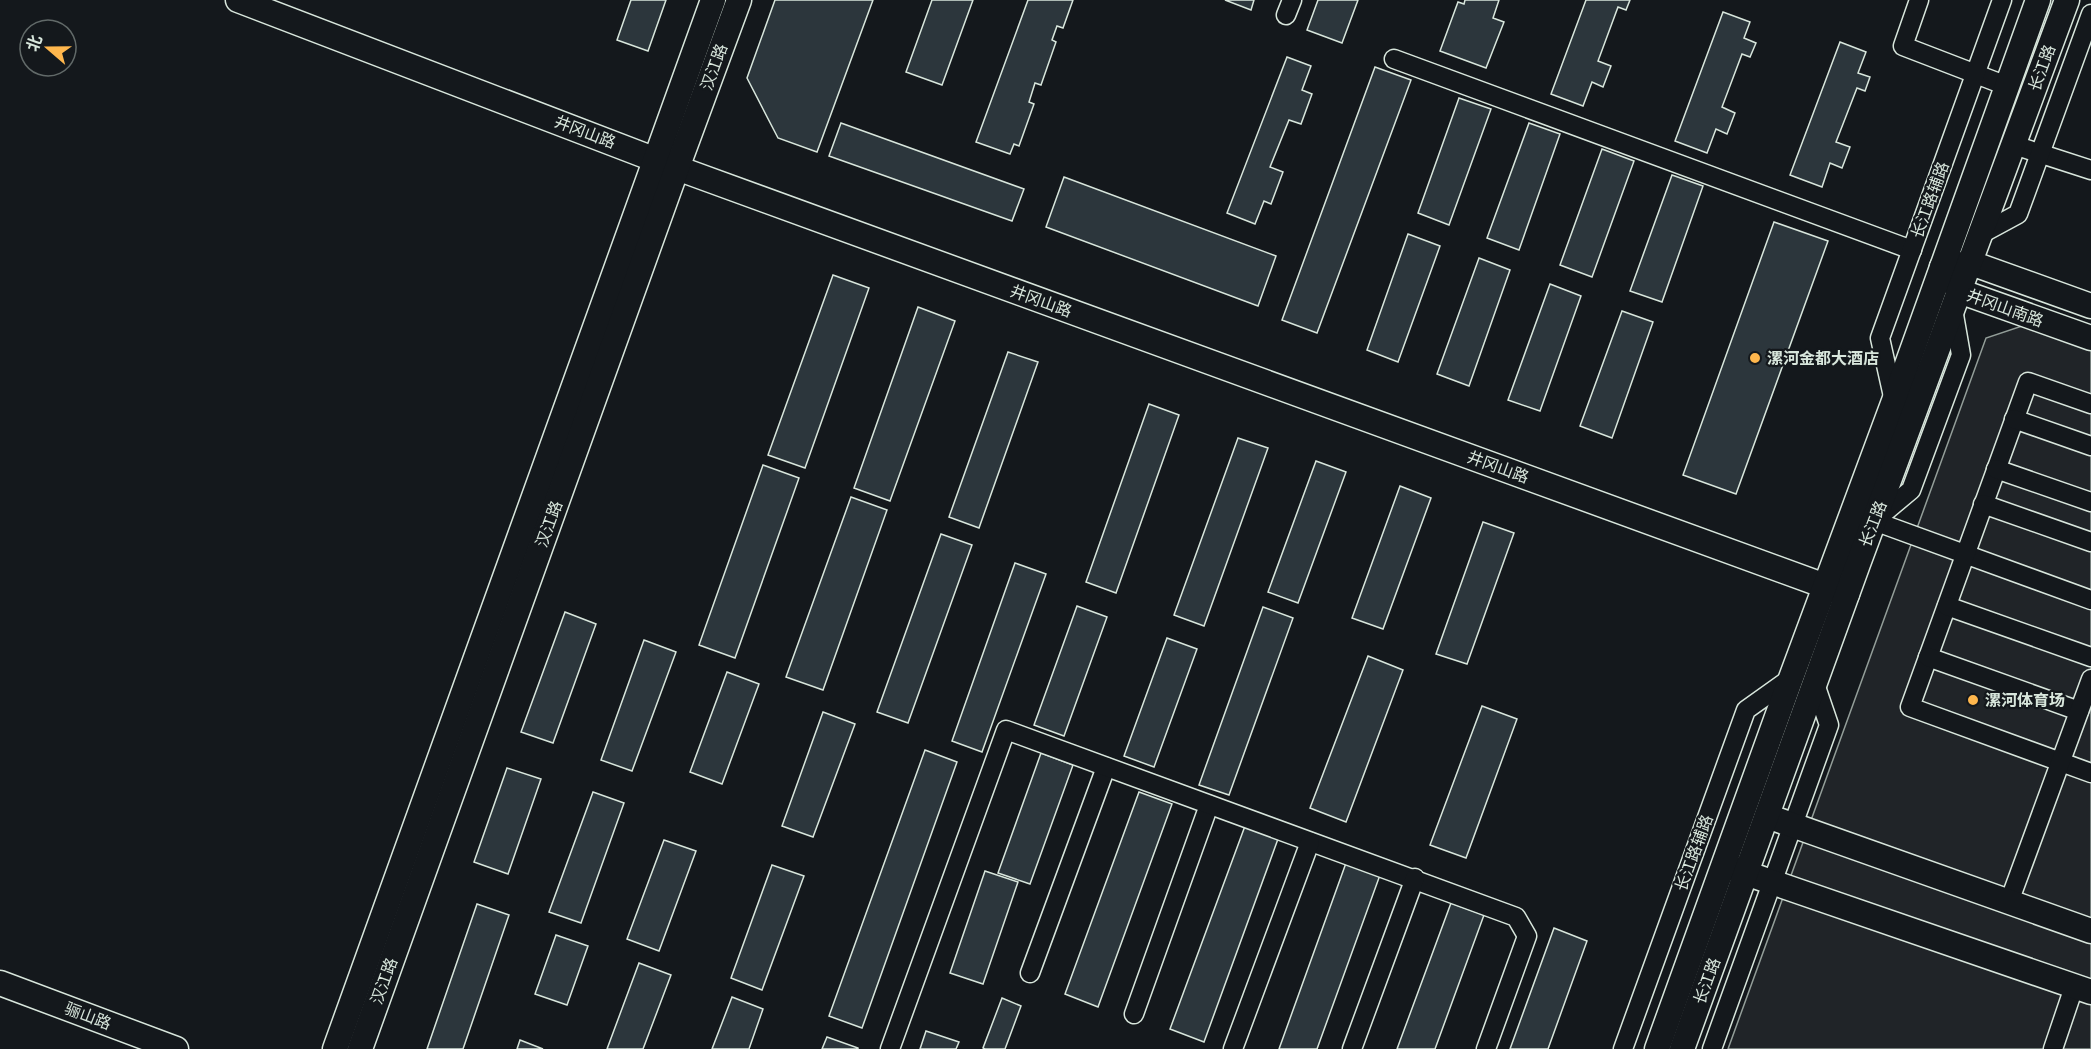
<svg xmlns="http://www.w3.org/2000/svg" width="2091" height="1049" font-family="Roboto,'Noto Sans SC',sans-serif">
	<rect width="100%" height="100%" fill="#14181c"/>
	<path fill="#202428" stroke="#939e99" stroke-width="1.5" d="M 2022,326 L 2091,350 L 2091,1049 L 1728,1049 L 1986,338 Z"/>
	<g fill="#2c363c" stroke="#d8e6dc" stroke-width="1.5">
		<path d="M 631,0 L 666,0 L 648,51 L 617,40 Z"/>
		<path d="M 775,0 L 873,0 L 817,152 L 778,138 L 747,78 Z"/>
		<path d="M 932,0 L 973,0 L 942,85 L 906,72 Z"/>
		<path d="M 1028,0 L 1073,0 L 1063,28 L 1057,26 L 1052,40 L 1056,42 L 1041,85 L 1035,83 L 1029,102 L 1034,104 L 1019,146 L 1014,144 L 1010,154 L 976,142 Z"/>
		<path d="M 1225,0 L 1254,0 L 1251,10 Z"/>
		<path d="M 1318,0 L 1358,0 L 1342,43 L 1307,30 Z"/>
		<path d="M 1465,0 L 1499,0 L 1493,18 L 1504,22 L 1486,68 L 1440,51 L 1458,2 L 1464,4 Z"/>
		<path d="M 1586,0 L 1630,0 L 1626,10 L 1618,7 L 1598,61 L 1611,66 L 1603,87 L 1592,82 L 1583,106 L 1551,94 Z"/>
		<path d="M 1723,12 L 1750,22 L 1744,38 L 1756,43 L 1750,57 L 1742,54 L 1722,107 L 1735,113 L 1727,134 L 1716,129 L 1707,153 L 1675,141 Z"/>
		<path d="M 1840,42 L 1866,52 L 1858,73 L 1870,77 L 1865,91 L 1857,88 L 1836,142 L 1850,147 L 1842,168 L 1830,163 L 1822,187 L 1790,175 Z"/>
		<path d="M 1287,57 L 1311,66 L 1302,90 L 1312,94 L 1301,124 L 1289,120 L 1270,167 L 1283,172 L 1271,204 L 1264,201 L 1255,224 L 1227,213 Z"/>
		<path d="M 1375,67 L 1411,80 L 1317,333 L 1282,320 Z"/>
		<path d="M 1459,98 L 1491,109 L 1449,225 L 1418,213 Z"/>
		<path d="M 841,123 L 1024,189 L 1012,221 L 829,156 Z"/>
		<path d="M 1529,123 L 1560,134 L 1519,250 L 1487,238 Z"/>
		<path d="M 1602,149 L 1634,161 L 1592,277 L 1560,265 Z"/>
		<path d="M 1672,175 L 1703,186 L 1662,302 L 1630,291 Z"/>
		<path d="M 1064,177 L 1276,256 L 1258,306 L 1046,227 Z"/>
		<path d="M 1774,222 L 1828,241 L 1736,494 L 1683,475 Z"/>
		<path d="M 1408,234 L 1440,246 L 1398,362 L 1367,350 Z"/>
		<path d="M 1479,258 L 1510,270 L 1469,386 L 1437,374 Z"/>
		<path d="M 833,275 L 869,288 L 805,468 L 768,455 Z"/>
		<path d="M 1550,284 L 1581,296 L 1540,411 L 1508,400 Z"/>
		<path d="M 918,307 L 955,321 L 890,501 L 854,488 Z"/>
		<path d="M 1622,311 L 1653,322 L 1612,438 L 1580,426 Z"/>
		<path d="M 1008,352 L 1038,362 L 979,528 L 949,517 Z"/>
		<path d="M 1149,404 L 1179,415 L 1116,593 L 1086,582 Z"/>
		<path d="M 1238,438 L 1268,448 L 1204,626 L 1174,615 Z"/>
		<path d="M 1316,461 L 1346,472 L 1298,603 L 1268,592 Z"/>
		<path d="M 763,465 L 799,478 L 735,658 L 699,645 Z"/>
		<path d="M 1400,486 L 1431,498 L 1383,629 L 1352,618 Z"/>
		<path d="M 851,497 L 887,510 L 823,690 L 786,677 Z"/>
		<path d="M 1483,522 L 1514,533 L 1467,664 L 1436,654 Z"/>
		<path d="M 941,534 L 972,545 L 908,723 L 877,712 Z"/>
		<path d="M 1015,563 L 1046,574 L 982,752 L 952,741 Z"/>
		<path d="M 1077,606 L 1107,617 L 1064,736 L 1034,725 Z"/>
		<path d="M 1263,607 L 1293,618 L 1229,795 L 1199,785 Z"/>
		<path d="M 565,612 L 596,624 L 553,743 L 521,732 Z"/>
		<path d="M 1167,638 L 1197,649 L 1154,767 L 1124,756 Z"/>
		<path d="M 644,640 L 676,652 L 632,771 L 601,760 Z"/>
		<path d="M 1368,656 L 1403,670 L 1346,822 L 1310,808 Z"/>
		<path d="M 727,672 L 759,684 L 722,784 L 690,772 Z"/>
		<path d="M 1482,706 L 1517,719 L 1466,858 L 1430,845 Z"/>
		<path d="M 823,712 L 855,724 L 813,837 L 782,826 Z"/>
		<path d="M 925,750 L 957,762 L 862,1028 L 829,1016 Z"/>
		<path d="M 1041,753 L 1073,765 L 1030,884 L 998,873 Z"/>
		<path d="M 507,768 L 541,779 L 508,874 L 474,862 Z"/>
		<path d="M 593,792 L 624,803 L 581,923 L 549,912 Z"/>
		<path d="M 1139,792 L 1172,804 L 1098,1007 L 1065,994 Z"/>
		<path d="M 1245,826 L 1278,839 L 1204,1042 L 1170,1029 Z"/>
		<path d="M 664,840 L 696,851 L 659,951 L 627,939 Z"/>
		<path d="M 1346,863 L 1380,875 L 1317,1049 L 1279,1049 Z"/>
		<path d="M 772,865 L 804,876 L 762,990 L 731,978 Z"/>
		<path d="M 985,871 L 1018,882 L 983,984 L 950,973 Z"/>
		<path d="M 1451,903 L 1484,915 L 1435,1049 L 1397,1049 Z"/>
		<path d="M 477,904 L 509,915 L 463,1049 L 427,1049 Z"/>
		<path d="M 1554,928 L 1587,941 L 1548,1049 L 1510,1049 Z"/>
		<path d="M 556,935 L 588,946 L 567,1005 L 535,994 Z"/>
		<path d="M 639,963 L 671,975 L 643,1049 L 607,1049 Z"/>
		<path d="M 732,997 L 763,1009 L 749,1049 L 712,1049 Z"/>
		<path d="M 1002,998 L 1021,1006 L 1005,1049 L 985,1049 L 983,1048 Z"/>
		<path d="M 926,1031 L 959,1042 L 956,1049 L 920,1049 Z"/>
		<path d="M 827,1037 L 858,1048 L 858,1049 L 822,1049 Z"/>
		<path d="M 520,1040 L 543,1049 L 517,1049 Z"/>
	</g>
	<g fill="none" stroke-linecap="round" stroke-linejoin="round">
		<defs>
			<g id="street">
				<path d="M 1919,0 L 1903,46 L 2007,86"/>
				<path d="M 1286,15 L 1292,0"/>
				<path d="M 1394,59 L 1912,250"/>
				<path d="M 2014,145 L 2091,170"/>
				<path d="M 1981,234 L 2018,214 L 2091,14"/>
				<path d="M 1953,309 L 1961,355 L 1911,490 L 1874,521 L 2091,600"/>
				<path d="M 1894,401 L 1880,338 L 2002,0"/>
				<path d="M 2091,404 L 2028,382 L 1910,707 L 2091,773"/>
				<path d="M 2014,419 L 2091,446"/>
				<path d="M 1996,469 L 2091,502"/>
				<path d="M 1983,504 L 2091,542"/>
				<path d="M 1947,606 L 2091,657"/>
				<path d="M 1928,657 L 2079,711"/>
				<path d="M 2009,902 L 2091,679"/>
				<path d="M 1030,973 L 1106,767"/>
				<path d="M 1134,1014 L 1209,805"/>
				<path d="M 890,1049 L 1006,730 L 1516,917 L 1527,936 L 1486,1049"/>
				<path d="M 1233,1049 L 1310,842"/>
				<path d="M 1352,1049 L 1415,878"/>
				<path d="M 1623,1049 L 1746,710 L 1791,678"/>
				<path d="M 1712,1049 L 1829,725 L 1815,684"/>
				<path d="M 2053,1049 L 2074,987"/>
			</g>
			<g id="secondary">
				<path d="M 238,0 L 677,168 L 1847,594"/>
				<path d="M 2091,306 L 1971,263 L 1942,267 L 1959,291 L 2091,338"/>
				<path d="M 1767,816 L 2091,931"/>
				<path d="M 1731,868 L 2091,992"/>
				<path d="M 0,983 L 176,1049"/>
				<path d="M 335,1049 L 713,0"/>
				<path d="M 360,1049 L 677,168 L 739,0"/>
				<path d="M 1657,1049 L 1791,678 L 1894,401 L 2038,0"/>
				<path d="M 1682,1049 L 1858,564 L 2067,0"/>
			</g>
		</defs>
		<use href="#street" stroke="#d8e6dc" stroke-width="21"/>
		<use href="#secondary" stroke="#d8e6dc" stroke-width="27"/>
		<use href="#street" stroke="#14181c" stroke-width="18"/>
		<use href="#secondary" stroke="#14181c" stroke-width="24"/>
	</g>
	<g fill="#ffb74d" stroke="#14181c" stroke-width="2">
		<circle cx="1755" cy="358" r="6"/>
		<circle cx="1973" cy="700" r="6"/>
	</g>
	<g text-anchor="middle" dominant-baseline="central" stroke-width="4.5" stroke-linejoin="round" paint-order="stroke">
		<g font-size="16" fill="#d8e6dc" stroke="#14181c">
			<text transform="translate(714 67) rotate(-70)">汉江路</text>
			<text transform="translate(2042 68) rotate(-70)">长江路</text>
			<text transform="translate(585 132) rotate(21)">井冈山路</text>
			<text transform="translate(1930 200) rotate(-70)">长江路辅路</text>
			<text transform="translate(1041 301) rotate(20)">井冈山路</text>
			<text transform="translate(2005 308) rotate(20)">井冈山南路</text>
			<text transform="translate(1498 467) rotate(20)">井冈山路</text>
			<text transform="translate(549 524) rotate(-70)">汉江路</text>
			<text transform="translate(1873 524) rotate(-69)">长江路</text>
			<text transform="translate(1694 853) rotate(-70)">长江路辅路</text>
			<text transform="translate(384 981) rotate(-70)">汉江路</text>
			<text transform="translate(1707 981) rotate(-70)">长江路</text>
			<text transform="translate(88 1016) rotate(21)">骊山路</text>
		</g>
		<g font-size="16" font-weight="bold" fill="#d8e6dc" stroke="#14181c" text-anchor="start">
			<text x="1767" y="358">漯河金都大酒店</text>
			<text x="1985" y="700">漯河体育场</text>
		</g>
	</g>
	<g transform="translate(48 48) rotate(290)"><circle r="28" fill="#14181c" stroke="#626a69" stroke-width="1.5"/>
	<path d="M0-4.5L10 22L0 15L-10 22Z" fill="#ffb74d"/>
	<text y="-9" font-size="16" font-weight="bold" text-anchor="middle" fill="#d8e6dc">北</text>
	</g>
</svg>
